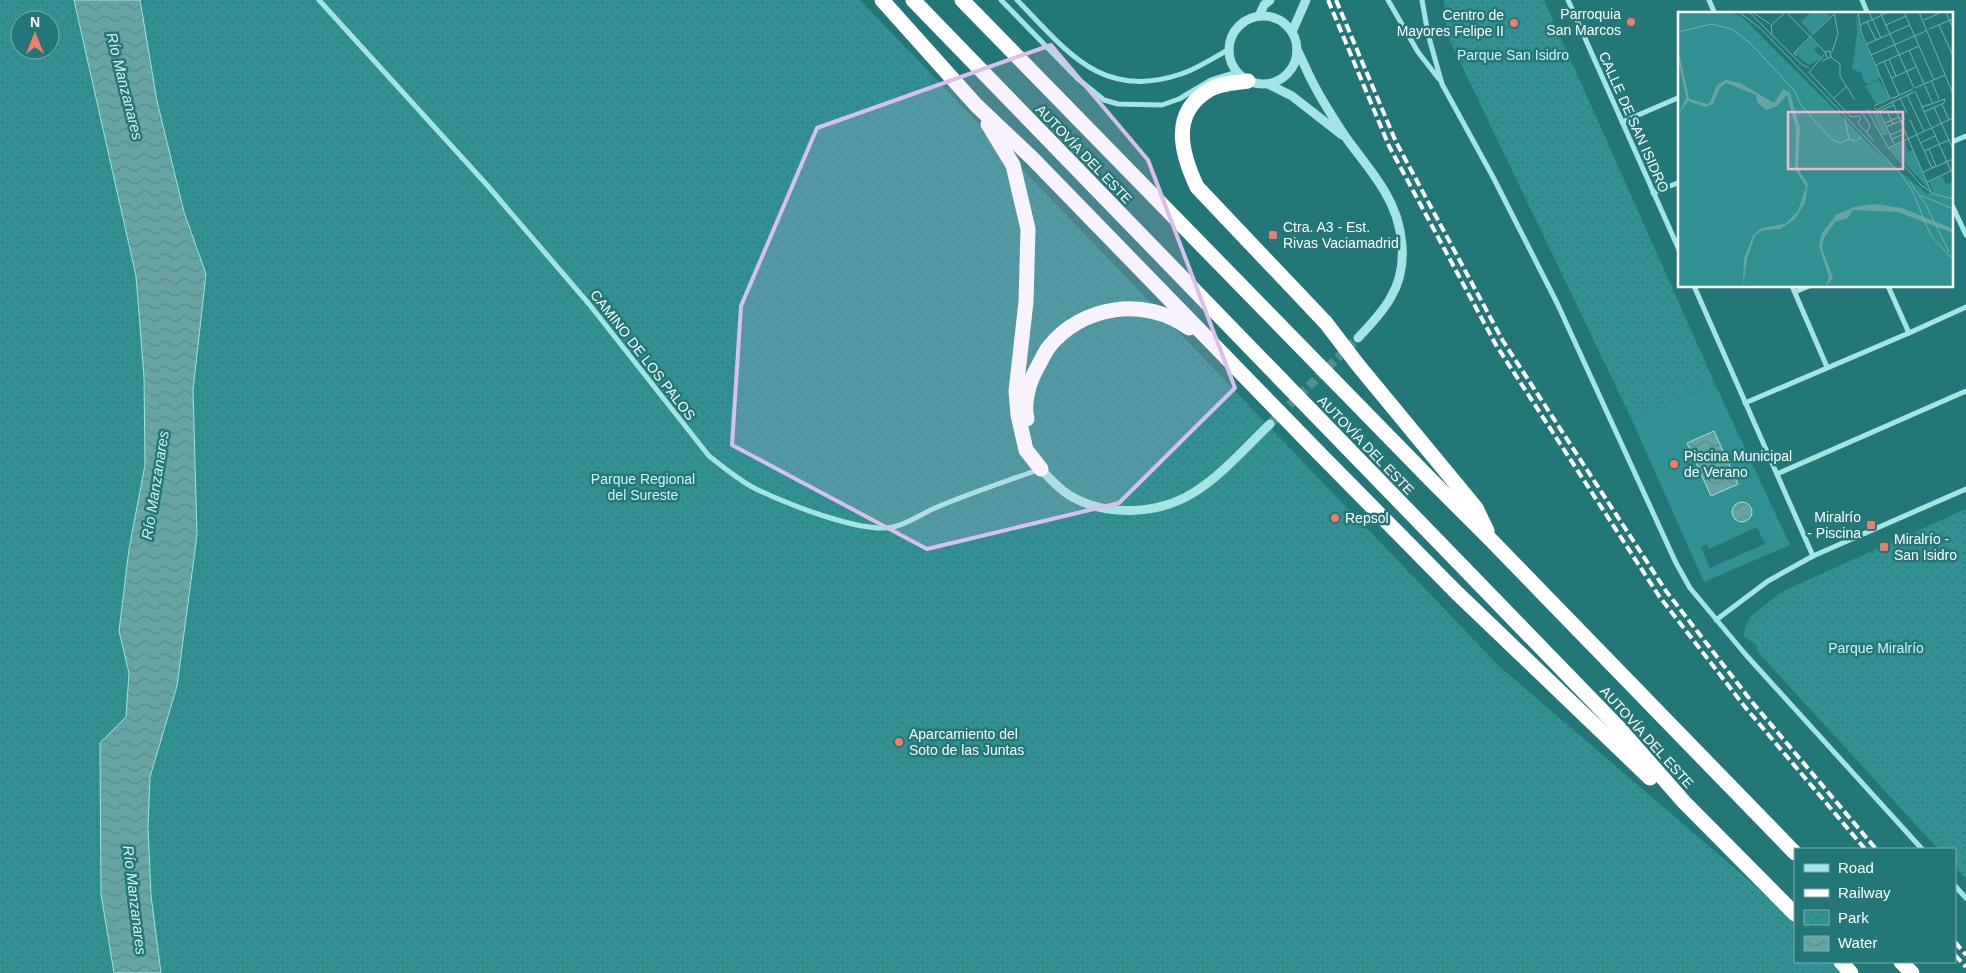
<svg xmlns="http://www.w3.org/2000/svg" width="1966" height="973" font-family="Arial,sans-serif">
	<defs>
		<pattern id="park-dots" width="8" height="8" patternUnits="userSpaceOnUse" patternTransform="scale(1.25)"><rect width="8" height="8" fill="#319192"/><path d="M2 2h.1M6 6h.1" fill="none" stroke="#3c7576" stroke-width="1.8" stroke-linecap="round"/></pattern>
		<pattern id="water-waves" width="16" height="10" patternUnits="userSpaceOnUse" patternTransform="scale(1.25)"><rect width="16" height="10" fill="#67a5a4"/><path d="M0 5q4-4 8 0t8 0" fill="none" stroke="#5f8a8a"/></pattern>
	</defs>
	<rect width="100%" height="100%" fill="#247778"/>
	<path fill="#319192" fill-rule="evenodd" d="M 1715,384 L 1790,545 L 1704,582 L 1632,420 ZM 1757,527 L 1765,544 L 1710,568 L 1701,547 L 1707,544 L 1709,549 Z"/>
	<g fill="url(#park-dots)" fill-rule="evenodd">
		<path d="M 0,0 L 860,0 L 1499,666 L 1795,920 L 1795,962 L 1844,962 L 1857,973 L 0,973 ZM 20,20 L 50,20 L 50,50 L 20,50 Z"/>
		<path d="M 1444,0 L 1544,0 L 1715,384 L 1632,420 L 1448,37 Z"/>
		<path d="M 1966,509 L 1966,879 L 1955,867 L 1955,849 L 1938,849 L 1757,651 L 1756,644 L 1744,637 L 1745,628 L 1750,617 L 1783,591 Z"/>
	</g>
	<g fill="url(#water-waves)" stroke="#99e4e4">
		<path d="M 74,0 L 140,0 L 157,101 L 184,212 L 206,274 L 193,390 L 197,535 L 177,686 L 150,777 L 148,827 L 151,895 L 161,973 L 114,973 L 101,894 L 100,743 L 126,717 L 129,673 L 119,631 L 129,549 L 145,465 L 144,377 L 136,276 Z"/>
		<path d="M 1714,431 L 1738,484 L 1711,496 L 1687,443 Z"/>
		<circle cx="1742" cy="512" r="10"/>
	</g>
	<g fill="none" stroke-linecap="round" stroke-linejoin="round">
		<path stroke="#509293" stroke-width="9" stroke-dasharray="9 4.5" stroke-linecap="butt" d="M 1270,424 L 1358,338"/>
		<g stroke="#a5e4e4" stroke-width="5">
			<path d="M 319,0 L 487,185 L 589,304 L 709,456 C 723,467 736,478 752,487 C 782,502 861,534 893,527 C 908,524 921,514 935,508 C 968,494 1003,482 1038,470"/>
			<path d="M 1001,0 L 1078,79 L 1104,100 L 1118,104 L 1162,105 L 1179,99 L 1211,80 L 1237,72"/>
			<path d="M 1017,0 C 1067,51 1101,101 1181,74 C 1197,69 1213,58 1228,50"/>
			<path d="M 1388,0 L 1418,52 L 1439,79"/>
			<path d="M 1422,0 L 1428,34 L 1442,84 L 1493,177 L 1557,303 L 1676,563 L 1690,588 L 1746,655 L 1922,849"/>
			<path d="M 1568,0 L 1680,252"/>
			<path d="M 1709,0 L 1715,14"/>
			<path d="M 1862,0 L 1868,14"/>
			<path d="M 1622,122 L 1680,97"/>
			<path d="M 1952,142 L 1966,136"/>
			<path d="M 1653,193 L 1680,182"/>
			<path d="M 1952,205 L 1966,235"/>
			<path d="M 1694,286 L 1813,556"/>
			<path d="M 1792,286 L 1827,367"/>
			<path d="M 1888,286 L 1909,333"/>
			<path d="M 1795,292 L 1809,286"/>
			<path d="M 1745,403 L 1909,333 L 1966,307"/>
			<path d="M 1777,474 L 1966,391"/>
			<path d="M 1716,620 L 1768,581 L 1813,556 L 1966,489"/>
			<path d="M 1955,886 L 1966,898"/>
		</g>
		<g stroke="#a5e4e4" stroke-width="9">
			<circle cx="1263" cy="50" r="34"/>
			<path d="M 1259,16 L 1264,5 L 1270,0"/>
			<path d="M 1292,32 L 1306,0"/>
			<path d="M 1297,50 C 1303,60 1306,70 1312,81 C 1322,101 1335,121 1347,139 C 1360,157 1374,173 1385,192 C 1403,222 1410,265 1391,297 C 1383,312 1370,325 1358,338"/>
			<path d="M 1268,84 L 1292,96 L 1342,135"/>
			<path d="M 1041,469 C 1049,478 1058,488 1069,495 C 1105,517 1157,515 1193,493 C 1222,475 1246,447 1270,424"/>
		</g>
		<g stroke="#fff" stroke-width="15">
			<path d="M 882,0 L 976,105 L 1033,159 L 1318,452 L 1457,593 L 1650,778"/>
			<path d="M 913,0 L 1619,728 L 1684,802 L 1795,914"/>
			<path d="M 962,0 L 1434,483 L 1492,541 L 1795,853"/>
			<path d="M 1248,81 C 1236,83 1220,83 1209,90 C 1170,113 1181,153 1197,187 L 1326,323 L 1358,365 L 1476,508 L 1487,531"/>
			<path d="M 988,124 L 1013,165 L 1028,229 L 1026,302 L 1016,391 L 1018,415 L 1026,450 L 1041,469"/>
			<path d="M 1027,419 C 1023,403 1029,382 1037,368 C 1041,361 1044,354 1048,348 C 1081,305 1146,296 1189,328"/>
			<path d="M 1841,962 L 1851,973"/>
			<path d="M 1901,962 L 1912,973"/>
		</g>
		<g stroke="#fff" stroke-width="4" stroke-dasharray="9 4" stroke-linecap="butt">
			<path d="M 1328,0 L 1389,146 L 1496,345 L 1659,596 L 1745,707 L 1865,849"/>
			<path d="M 1336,0 L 1396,142 L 1503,341 L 1666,591 L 1752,702 L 1876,849"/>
			<path d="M 1955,942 L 1966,955"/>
			<path d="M 1955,955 L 1966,967"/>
		</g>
	</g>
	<path fill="#d7c0ec" fill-opacity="0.2" stroke="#d7c0ec" stroke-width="4" stroke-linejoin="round" d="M 1051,45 L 1148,160 L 1235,388 L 1119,503 L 927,549 L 732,445 L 741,306 L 817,128 Z"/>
	<g fill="#ee7e69" stroke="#247778" stroke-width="2">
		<circle cx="1631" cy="22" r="5"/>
		<circle cx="1514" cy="23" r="5"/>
		<rect x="1268" y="230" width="10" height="10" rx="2.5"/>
		<circle cx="1674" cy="464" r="5"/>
		<circle cx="1335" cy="518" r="5"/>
		<rect x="1866" y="520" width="10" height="10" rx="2.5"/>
		<rect x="1879" y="542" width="10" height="10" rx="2.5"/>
		<circle cx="899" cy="742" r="5"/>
	</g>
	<g text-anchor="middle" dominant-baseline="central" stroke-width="5" stroke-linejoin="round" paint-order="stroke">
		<g font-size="14" fill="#fff" stroke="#247778" text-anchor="start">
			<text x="1621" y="14" text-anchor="end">Parroquia<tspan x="1621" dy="16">San Marcos</tspan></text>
			<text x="1504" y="15" text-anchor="end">Centro de<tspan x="1504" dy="16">Mayores Felipe II</tspan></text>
			<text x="1283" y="227">Ctra. A3 - Est.<tspan x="1283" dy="16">Rivas Vaciamadrid</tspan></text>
			<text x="1684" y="456">Piscina Municipal<tspan x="1684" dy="16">de Verano</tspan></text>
			<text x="1861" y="517" text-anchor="end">Miralrío<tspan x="1861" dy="16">- Piscina</tspan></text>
			<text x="1345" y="518">Repsol</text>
			<text x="1894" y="539">Miralrío -<tspan x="1894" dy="16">San Isidro</tspan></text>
			<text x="909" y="734">Aparcamiento del<tspan x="909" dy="16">Soto de las Juntas</tspan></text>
		</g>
		<g font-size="14" fill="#cff5f5" stroke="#247778">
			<text x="1513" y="55">Parque San Isidro</text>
			<text x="643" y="479">Parque Regional<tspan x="643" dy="16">del Sureste</tspan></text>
			<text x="1876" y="648">Parque Miralrío</text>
		</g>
		<g font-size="14" fill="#fff" stroke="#247778">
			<text transform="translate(1634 122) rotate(66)">CALLE DE SAN ISIDRO</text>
			<text transform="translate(1084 154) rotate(46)">AUTOVÍA DEL ESTE</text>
			<text transform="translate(643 355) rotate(52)">CAMINO DE LOS PALOS</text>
			<text transform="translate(1366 445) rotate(46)">AUTOVÍA DEL ESTE</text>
			<text transform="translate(1647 737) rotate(48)">AUTOVÍA DEL ESTE</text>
		</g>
		<g font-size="15" font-style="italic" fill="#d4f5f4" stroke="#247778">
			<text transform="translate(125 86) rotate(76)">Río Manzanares</text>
			<text transform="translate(155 485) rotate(-81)">Río Manzanares</text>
			<text transform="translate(135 900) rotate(83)">Río Manzanares</text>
		</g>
	</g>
	<g transform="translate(1678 12)">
		<rect width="275" height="275" fill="#247778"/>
		<path d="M 133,0 L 148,0 L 152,4 L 134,22 L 123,10 ZM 178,0 L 182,21 L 202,66 L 190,72 L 185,69 L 184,61 L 174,57 L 179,22 ZM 133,26 L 140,34 L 136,38 L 144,46 L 131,53 L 116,41 ZM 201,68 L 211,86 L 198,92 L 187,74 Z" fill="#319192"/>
		<path d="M 0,0 L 51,0 L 64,5 L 198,139 L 249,182 L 255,179 L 251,170 L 264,164 L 268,172 L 275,170 L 275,275 L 0,275 ZM 199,98 L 210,122 L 205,124 L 195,102 ZM 228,128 L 228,134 L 231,139 L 235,139 L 252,178 L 212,136 Z" fill="#319192"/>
		<path d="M 48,68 L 62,71 L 96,91 L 105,77 L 112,81 L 122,116 L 120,157 L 130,172 L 127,191 L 117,207 L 102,217 L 85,218 L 77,223 L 69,247 L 65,275 L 66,247 L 75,223 L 84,216 L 107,212 L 120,199 L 128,175 L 117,157 L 118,116 L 109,83 L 99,94 L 88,98 L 79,90 L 78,83 L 48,71 L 42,76 L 35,92 L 27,95 L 10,89 L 0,103 L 8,86 L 29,92 L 32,90 L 39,73 ZM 196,192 L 224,196 L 275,217 L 275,221 L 220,200 L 175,198 L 170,206 L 157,210 L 146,226 L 144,236 L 155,266 L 148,275 L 151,265 L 141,234 L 144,221 L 158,203 L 176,195 Z" fill="#67a5a4"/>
		<path fill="none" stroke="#67a5a4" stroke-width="2.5" d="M 0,42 L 10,87"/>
		<path fill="none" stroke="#7cadae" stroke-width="1" d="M 61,0 L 83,17 L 222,161 L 234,178 L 253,224 L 275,247M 71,0 L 123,52 L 131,56M 74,0 L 92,12M 180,0 L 183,20 L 212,87M 191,0 L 203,26M 202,0 L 236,76M 226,0 L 256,68M 241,0 L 275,82M 268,0 L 275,16M 110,2 L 147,40M 246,8 L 264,0M 189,10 L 198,28M 182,13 L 211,0M 208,13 L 228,4M 261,13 L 275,44M 251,17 L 275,7M 0,20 L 33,12 L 54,17 L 73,32 L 116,78 L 123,93 L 152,126 L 162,131 L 171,127 L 178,129 L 184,125M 94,22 L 93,13 L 106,2M 134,23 L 155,3M 189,32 L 232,13M 231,38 L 246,72M 154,40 L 160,22 L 156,0M 146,43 L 131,60 L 173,105 L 182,104M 193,43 L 248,19M 118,44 L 116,41 L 133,24M 153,45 L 162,52 L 162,64 L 177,88M 211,47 L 218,64M 144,49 L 153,45 L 152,39 L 147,40 L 149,46M 206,49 L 221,83M 198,53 L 241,34M 214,66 L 238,55M 254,70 L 261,87M 247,74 L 254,90M 237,76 L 267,63M 237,79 L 253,115M 229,83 L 246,119M 156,86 L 168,75M 222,86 L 229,101M 213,87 L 235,77M 214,89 L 253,180M 264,92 L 271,108M 196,94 L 211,87M 244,95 L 267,87 L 266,91 L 246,100M 256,95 L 275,137M 196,96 L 201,99 L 216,132M 189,97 L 209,134 L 243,173 L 256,182 L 275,187M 200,97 L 236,80M 208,97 L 215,112M 201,99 L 216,93M 184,101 L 192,113 L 189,120M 183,105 L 180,111 L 196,129M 167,106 L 171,127M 232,108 L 254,156M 207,111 L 221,105M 208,115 L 227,107M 254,116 L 273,159M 212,123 L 226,117M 214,127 L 228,121M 242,131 L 257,124M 210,136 L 275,106M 251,137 L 258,154M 246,139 L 271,128M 245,160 L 275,147M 232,170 L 248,193 L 271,240M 249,170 L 275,158M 242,183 L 275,197"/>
		<path fill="#edbace" fill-opacity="0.15" stroke="#edbace" stroke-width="2.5" d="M 110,100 L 225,100 L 225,157 L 110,157 Z"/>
		<rect width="275" height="275" fill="none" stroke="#fff" stroke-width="2.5"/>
	</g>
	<rect x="1794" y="848" width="162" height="115" fill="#247778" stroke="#7cadae"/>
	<rect x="1804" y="864" width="25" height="8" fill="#a5e4e4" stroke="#7cadae"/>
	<text x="1838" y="873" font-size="15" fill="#ffffff">Road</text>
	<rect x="1804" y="889" width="25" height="8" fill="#ffffff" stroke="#7cadae"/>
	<text x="1838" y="898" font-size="15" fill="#ffffff">Railway</text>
	<rect x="1804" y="910" width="25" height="15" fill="url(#park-dots)" stroke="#7cadae"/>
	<text x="1838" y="923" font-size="15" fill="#ffffff">Park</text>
	<rect x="1804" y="936" width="25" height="15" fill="url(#water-waves)" stroke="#7cadae"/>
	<text x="1838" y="948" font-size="15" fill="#ffffff">Water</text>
	<g transform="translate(35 35)"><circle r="24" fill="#247778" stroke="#7cadae"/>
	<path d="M0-4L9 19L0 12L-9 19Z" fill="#ee7e69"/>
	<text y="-8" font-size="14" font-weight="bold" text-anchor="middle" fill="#ffffff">N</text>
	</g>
</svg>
